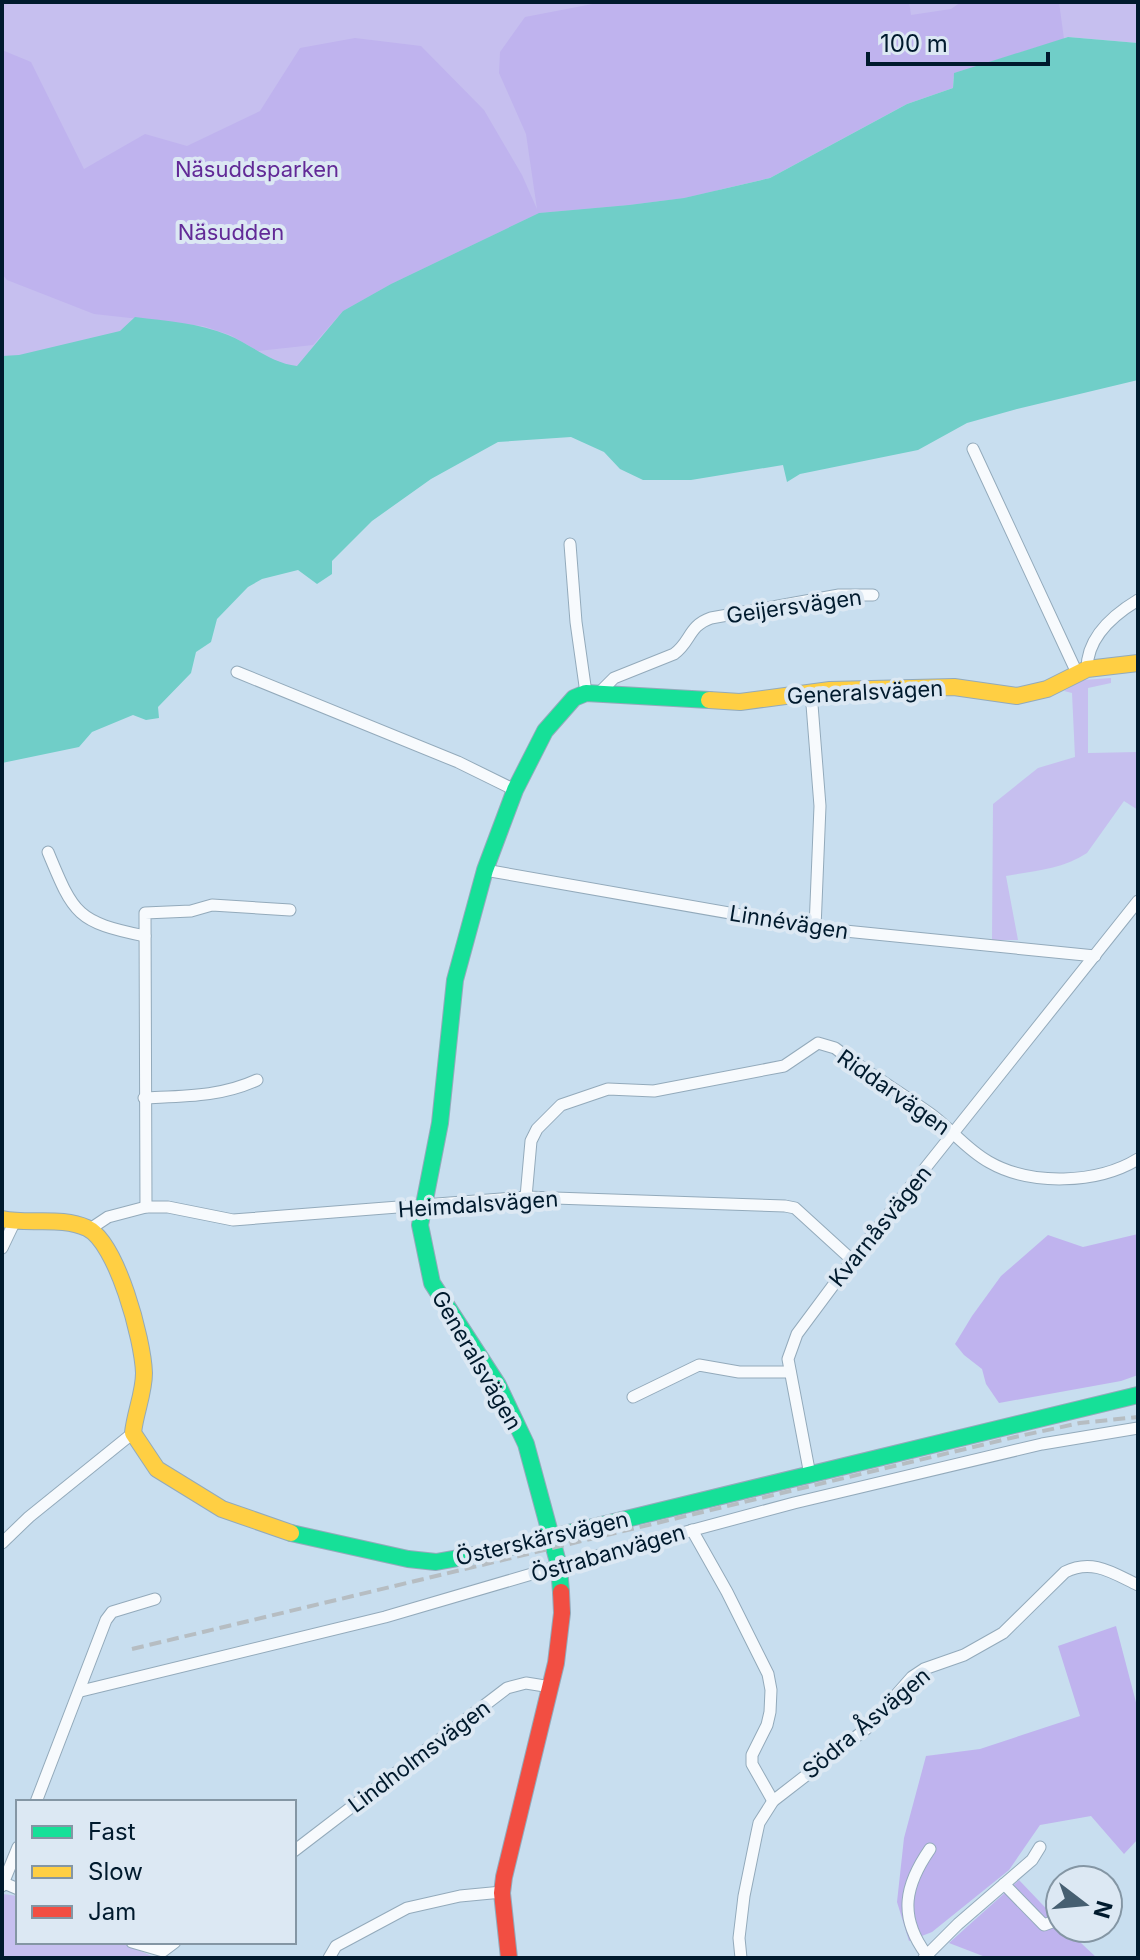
<svg xmlns="http://www.w3.org/2000/svg" width="1140" height="1960" font-family="Inter,sans-serif">
	<rect width="100%" height="100%" fill="#c8deef"/>
	<g fill="#c6bfef">
		<path d="M 2,2 L 1138,2 L 1138,43 L 1068,37 L 969,69 L 2,536 Z"/>
		<path d="M 1111,678 L 1111,683 L 1088,688 L 1088,753 L 1138,752 L 1138,810 L 1124,801 L 1087,853 C 1063,869 1034,871 1006,876 L 1018,940 L 992,940 L 993,804 L 1038,768 L 1075,757 L 1072,693 L 1064,691 L 1083,680 Z"/>
		<path d="M 3,1894 L 18,1896 L 18,1942 L 121,1942 L 156,1958 L 2,1958 Z"/>
	</g>
	<g fill="#bfb3ee">
		<path d="M 603,2 L 909,2 L 911,15 L 951,9 L 961,2 L 1059,2 L 1064,39 L 954,73 L 953,88 L 907,104 L 770,178 L 684,198 L 629,205 L 539,213 L 391,284 L 343,311 L 313,345 L 258,351 L 230,335 L 203,326 L 94,314 L 7,280 L 2,274 L 2,50 L 31,62 L 84,169 L 145,134 L 187,146 L 260,111 L 300,48 L 355,38 L 421,46 L 484,110 L 522,175 L 537,209 L 526,134 L 499,73 L 500,52 L 525,17 Z"/>
		<path d="M 1138,1234 L 1138,1375 L 1121,1381 L 999,1403 L 986,1384 L 982,1369 L 964,1355 L 955,1344 L 972,1316 L 1001,1276 L 1048,1235 L 1083,1247 Z"/>
		<path d="M 1116,1626 L 1138,1710 L 1138,1839 L 1124,1854 L 1091,1816 L 1040,1825 L 1009,1870 L 932,1932 L 909,1941 L 897,1902 L 904,1838 L 926,1756 L 980,1749 L 1080,1716 L 1058,1646 Z"/>
		<path d="M 1019,1880 L 1060,1923 L 1060,1928 L 1065,1928 L 1097,1958 L 988,1958 L 949,1943 Z"/>
	</g>
	<path fill="#70cec8" d="M 1068,37 L 1138,43 L 1138,380 L 1017,409 L 967,423 L 918,450 L 800,474 L 787,482 L 783,465 L 691,480 L 643,480 L 620,469 L 604,452 L 571,437 L 498,442 L 431,479 L 372,521 L 332,561 L 332,574 L 317,584 L 298,570 L 262,579 L 248,587 L 217,619 L 211,642 L 196,652 L 191,673 L 158,707 L 159,718 L 146,720 L 133,715 L 92,732 L 79,747 L 2,763 L 2,356 L 19,355 L 120,331 L 135,317 C 166,321 199,323 228,335 C 252,345 271,363 297,366 L 343,311 L 391,284 L 539,213 L 629,205 L 684,198 L 770,178 L 907,104 L 953,88 L 954,73 Z"/>
	<g fill="none" stroke-linecap="round" stroke-linejoin="round">
		<defs>
			<g id="street">
				<path d="M 973,449 L 1077,673"/>
				<path d="M 570,544 L 576,622 L 586,693"/>
				<path d="M 1087,669 C 1087,637 1113,615 1138,600"/>
				<path d="M 237,672 L 458,762 L 515,790"/>
				<path d="M 811,692 L 820,806 L 815,928"/>
				<path d="M 599,693 L 614,678 L 674,654 C 691,642 688,626 711,618 L 839,595 L 873,595"/>
				<path d="M 48,852 C 74,915 77,922 145,936"/>
				<path d="M 485,870 L 815,928 L 1095,956"/>
				<path d="M 144,1098 C 184,1096 220,1097 257,1080"/>
				<path d="M 526,1197 L 531,1141 L 537,1129 L 561,1105 L 608,1089 L 654,1091 L 784,1066 L 818,1043 L 835,1048 C 866,1072 900,1092 932,1115 C 952,1130 967,1150 989,1162 C 1031,1186 1097,1184 1138,1159"/>
				<path d="M 146,1207 L 145,913 L 191,911 L 212,905 L 290,910"/>
				<path d="M 90,1229 L 108,1217 L 146,1207 L 168,1207 L 233,1220 L 526,1197 L 785,1206 L 795,1208 L 852,1260"/>
				<path d="M 2,1248 L 14,1223"/>
				<path d="M 633,1397 L 699,1365 L 739,1372 L 790,1372"/>
				<path d="M 810,1475 L 788,1359 L 797,1334 L 852,1260 L 1138,901"/>
				<path d="M 692,1530 L 727,1592 L 768,1674 L 771,1690 L 770,1712 L 767,1725 L 752,1755 L 752,1764 L 773,1801"/>
				<path d="M 2,1543 L 29,1517 L 133,1433"/>
				<path d="M 81,1691 L 385,1617 L 559,1566 L 794,1503 L 1042,1444 L 1138,1428"/>
				<path d="M 36,1802 L 106,1620 L 112,1612 L 155,1599"/>
				<path d="M 294,1851 L 507,1688 L 526,1683 L 551,1687"/>
				<path d="M 4,1883 L 18,1889"/>
				<path d="M 1004,1884 L 1044,1925 L 1060,1919"/>
				<path d="M 2,1886 L 18,1847"/>
				<path d="M 132,1942 L 163,1951 L 175,1942"/>
				<path d="M 926,1954 C 898,1916 905,1885 930,1849"/>
				<path d="M 329,1958 L 336,1946 L 407,1908 L 460,1896 L 502,1892"/>
				<path d="M 741,1958 L 739,1938 L 744,1896 L 756,1837 L 759,1823 L 773,1801 L 866,1729 L 912,1677 L 924,1669 L 964,1655 L 1003,1633 L 1065,1572 C 1092,1558 1113,1573 1138,1585"/>
				<path d="M 924,1958 L 958,1924 L 1032,1860 L 1040,1847"/>
			</g>
			<g id="fast">
				<path d="M 291,1533 L 408,1559 L 436,1562 L 486,1553 L 1138,1395"/>
				<path d="M 561,1592 L 559,1566 L 526,1444 L 498,1385 L 432,1283 L 420,1225 L 440,1123 L 455,980 L 485,870 L 515,790 L 545,731 L 574,698 L 586,693 L 709,700"/>
			</g>
			<g id="slow">
				<path d="M 709,700 L 740,702 L 830,690 L 954,687 L 1017,696 L 1047,689 L 1087,669 L 1138,663"/>
				<path d="M 2,1219 C 30,1225 61,1216 87,1228 C 117,1242 143,1340 144,1373 C 144,1393 135,1413 133,1433 L 157,1469 L 222,1509 L 291,1533"/>
			</g>
			<path id="jam" d="M 509,1958 L 502,1893 L 504,1877 L 556,1663 L 562,1613 L 561,1592"/>
		</defs>
		<use href="#street" stroke="#93aabb" stroke-width="13"/>
		<use href="#fast" stroke="#93aabb" stroke-width="18"/>
		<use href="#slow" stroke="#93aabb" stroke-width="18"/>
		<use href="#jam" stroke="#93aabb" stroke-width="18"/>
		<use href="#street" stroke="#f7fafd" stroke-width="11"/>
		<use href="#fast" stroke="#16e098" stroke-width="16"/>
		<use href="#slow" stroke="#ffcf43" stroke-width="16"/>
		<use href="#jam" stroke="#f24e42" stroke-width="16"/>
		<path stroke="#b6bdc2" stroke-width="4" stroke-dasharray="12 6" stroke-linecap="butt" d="M 132,1649 L 1015,1437 L 1080,1423 L 1138,1417"/>
	</g>
	<g text-anchor="middle" dominant-baseline="central" stroke-width="8" stroke-linejoin="round" paint-order="stroke">
		<g font-size="22" fill="#622a97" stroke="#dce8f3">
			<text x="257" y="169">Näsuddsparken</text>
			<text x="231" y="232">Näsudden</text>
		</g>
		<g font-size="22" fill="#001a2d" stroke="#dce8f3">
			<text transform="translate(794 606) rotate(-8)">Geijersvägen</text>
			<text transform="translate(865 692) rotate(-3)">Generalsvägen</text>
			<text transform="translate(789 922) rotate(9)">Linnévägen</text>
			<text transform="translate(894 1092) rotate(35)">Riddarvägen</text>
			<text transform="translate(478 1204) rotate(-4)">Heimdalsvägen</text>
			<text transform="translate(880 1226) rotate(-51)">Kvarnåsvägen</text>
			<text transform="translate(477 1360) rotate(60)">Generalsvägen</text>
			<text transform="translate(542 1538) rotate(-13)">Österskärsvägen</text>
			<text transform="translate(608 1553) rotate(-16)">Östrabanvägen</text>
			<text transform="translate(866 1723) rotate(-40)">Södra Åsvägen</text>
			<text transform="translate(419 1756) rotate(-37)">Lindholmsvägen</text>
		</g>
	</g>
	<rect width="1140" height="1960" fill="none" stroke="#001a2d" stroke-width="8"/>
	<rect x="16" y="1800" width="280" height="144" fill="#dce8f3" stroke="#8496a4" stroke-width="2"/>
	<rect x="32" y="1826" width="40" height="12" fill="#16e098" stroke="#8496a4" stroke-width="2"/>
	<text x="88" y="1840" font-size="24" fill="#001a2d">Fast</text>
	<rect x="32" y="1866" width="40" height="12" fill="#ffcf43" stroke="#8496a4" stroke-width="2"/>
	<text x="88" y="1880" font-size="24" fill="#001a2d">Slow</text>
	<rect x="32" y="1906" width="40" height="12" fill="#f24e42" stroke="#8496a4" stroke-width="2"/>
	<text x="88" y="1920" font-size="24" fill="#001a2d">Jam</text>
	<g transform="translate(1084 1904) rotate(106)"><circle r="38" fill="#dce8f3" stroke="#8496a4" stroke-width="2"/>
	<path d="M0-6L14 30L0 20L-14 30Z" fill="#465f71"/>
	<text y="-12" font-size="22" font-weight="bold" text-anchor="middle" fill="#001a2d">N</text>
	</g>
	<path d="M868 52v12h180v-12" fill="none" stroke="#001a2d" stroke-width="4"/>
	<text x="880" y="52" font-size="24" fill="#001a2d" stroke="#dce8f3" stroke-width="6" paint-order="stroke">100 m</text>
</svg>
